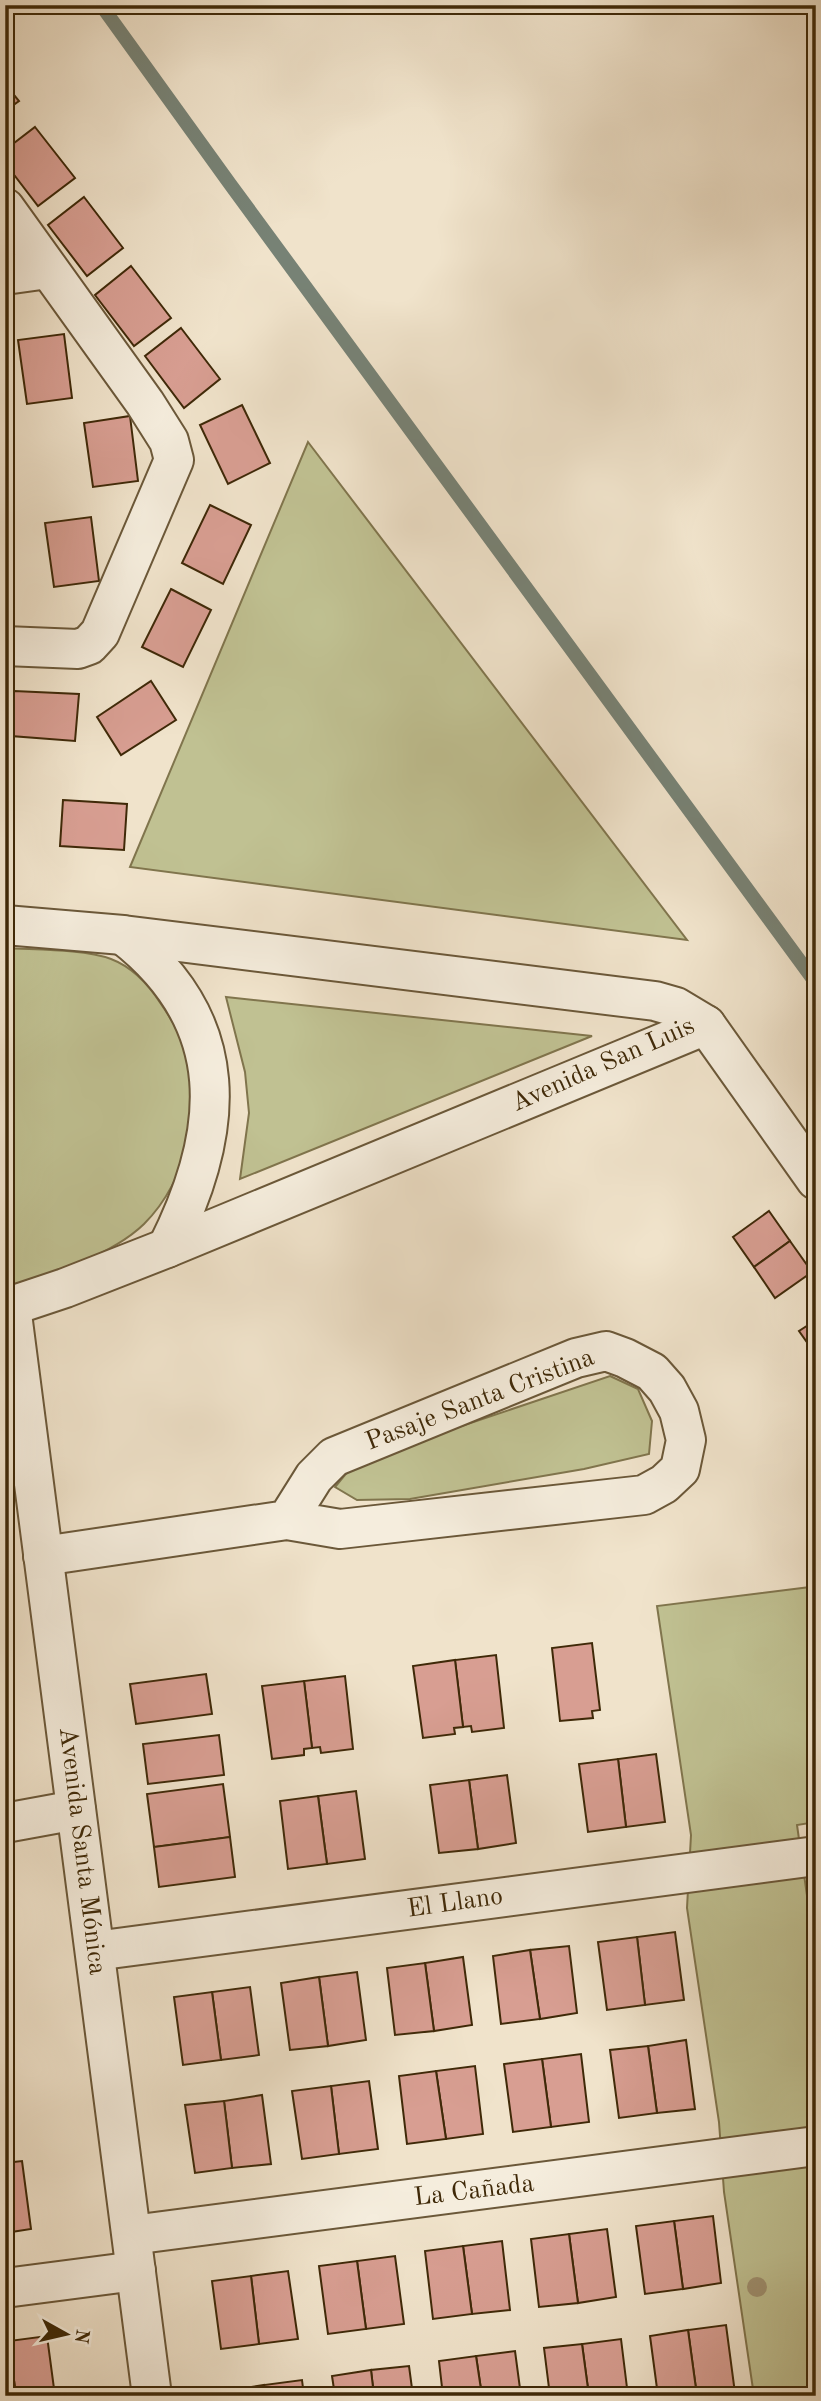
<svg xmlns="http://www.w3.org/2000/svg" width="821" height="2401" font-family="'Old Standard TT',serif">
	<rect width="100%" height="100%" fill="#f0e3cb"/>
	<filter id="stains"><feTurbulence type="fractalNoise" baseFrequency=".00286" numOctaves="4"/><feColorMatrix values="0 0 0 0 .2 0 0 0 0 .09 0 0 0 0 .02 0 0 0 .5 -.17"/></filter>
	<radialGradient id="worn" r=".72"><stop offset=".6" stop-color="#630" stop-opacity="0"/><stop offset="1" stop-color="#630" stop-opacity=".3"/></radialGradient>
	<g fill="#c0c192" stroke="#80754d" stroke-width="2">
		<path d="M 308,442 L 687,940 L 130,867 Z"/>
		<path d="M 5,948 C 35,950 83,949 111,959 C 132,967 149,985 161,1004 C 170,1017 179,1032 184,1046 C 204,1105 188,1180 144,1224 C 112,1255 48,1277 5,1288 Z"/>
		<path d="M 226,997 L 592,1036 L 240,1179 L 249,1113 L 245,1072 Z"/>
		<path d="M 610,1376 L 638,1389 L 652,1421 L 649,1454 L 584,1469 L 410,1499 L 357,1500 L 335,1487 L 349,1470 L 423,1439 Z"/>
		<path d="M 816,1583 L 816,1822 L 797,1825 L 816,1959 L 816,2396 L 754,2396 L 724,2192 L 719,2122 L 687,1908 L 691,1835 L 657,1606 L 810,1587 Z"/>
	</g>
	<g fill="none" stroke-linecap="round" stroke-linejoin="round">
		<path stroke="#778275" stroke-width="14" d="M 101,5 L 230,184 L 816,983"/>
	</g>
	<g fill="#d89e92" stroke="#3f2908" stroke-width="2">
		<path d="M 5,84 L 19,101 L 5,111 Z"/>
		<path d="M 35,127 L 75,178 L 38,206 L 5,163 L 5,150 Z"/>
		<path d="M 84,197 L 123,248 L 87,276 L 48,225 Z"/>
		<path d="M 131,266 L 171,318 L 134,346 L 95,295 Z"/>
		<path d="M 181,328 L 220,379 L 184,408 L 145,356 Z"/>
		<path d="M 64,334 L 72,398 L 27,404 L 18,340 Z"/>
		<path d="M 242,405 L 270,463 L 228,484 L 200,425 Z"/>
		<path d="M 130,416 L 138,481 L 93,487 L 84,423 Z"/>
		<path d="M 210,505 L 251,525 L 223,584 L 182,563 Z"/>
		<path d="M 91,517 L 99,581 L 54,587 L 45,523 Z"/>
		<path d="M 171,589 L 211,610 L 183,667 L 142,647 Z"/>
		<path d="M 151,681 L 176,720 L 121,755 L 97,717 Z"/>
		<path d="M 14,691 L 79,694 L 75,741 L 11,736 Z"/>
		<path d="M 5,790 L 14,790 L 13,836 L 5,836 Z"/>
		<path d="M 63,800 L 127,804 L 124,850 L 60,846 Z"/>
		<path d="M 769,1211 L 790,1241 L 754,1267 L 733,1237 Z"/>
		<path d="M 790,1241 L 812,1272 L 775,1298 L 754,1267 Z"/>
		<path d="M 816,1320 L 816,1355 L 799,1331 Z"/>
		<path d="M 592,1643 L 600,1710 L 592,1711 L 593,1718 L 560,1721 L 552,1648 Z"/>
		<path d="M 496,1655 L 504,1728 L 472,1732 L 471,1726 L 463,1727 L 455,1660 Z"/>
		<path d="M 455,1660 L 463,1727 L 454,1728 L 455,1734 L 423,1738 L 413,1666 Z"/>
		<path d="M 206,1674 L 212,1714 L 136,1724 L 130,1684 Z"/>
		<path d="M 345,1676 L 353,1749 L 321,1753 L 320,1747 L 312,1748 L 304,1681 Z"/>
		<path d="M 304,1681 L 312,1748 L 304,1749 L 304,1755 L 272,1759 L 262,1686 Z"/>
		<path d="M 219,1735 L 224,1775 L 148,1784 L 143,1744 Z"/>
		<path d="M 656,1754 L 665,1822 L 626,1827 L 618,1759 Z"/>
		<path d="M 618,1759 L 626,1827 L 588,1832 L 579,1764 Z"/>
		<path d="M 507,1775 L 516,1843 L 478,1849 L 469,1780 Z"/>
		<path d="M 469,1780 L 478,1849 L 439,1853 L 430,1785 Z"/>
		<path d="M 223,1784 L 230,1837 L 154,1847 L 147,1794 Z"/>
		<path d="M 356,1791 L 365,1859 L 327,1864 L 318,1796 Z"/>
		<path d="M 318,1796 L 327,1864 L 288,1869 L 280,1801 Z"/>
		<path d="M 230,1837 L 235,1877 L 159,1887 L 154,1847 Z"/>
		<path d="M 675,1932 L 684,2000 L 645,2005 L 637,1937 Z"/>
		<path d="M 637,1937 L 645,2005 L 607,2010 L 598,1942 Z"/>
		<path d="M 569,1946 L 577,2013 L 540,2019 L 530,1950 Z"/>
		<path d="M 530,1950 L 540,2019 L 501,2024 L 493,1956 Z"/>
		<path d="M 463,1957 L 472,2025 L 434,2031 L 425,1963 Z"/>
		<path d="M 425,1963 L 434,2031 L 395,2035 L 387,1968 Z"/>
		<path d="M 357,1972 L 366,2040 L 328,2046 L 319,1977 Z"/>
		<path d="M 319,1977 L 328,2046 L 290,2050 L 281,1983 Z"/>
		<path d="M 250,1987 L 259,2055 L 221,2060 L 212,1992 Z"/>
		<path d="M 212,1992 L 221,2060 L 183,2065 L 174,1997 Z"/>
		<path d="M 686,2040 L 695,2109 L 657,2113 L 648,2046 Z"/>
		<path d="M 648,2046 L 657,2113 L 619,2118 L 610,2050 Z"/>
		<path d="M 581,2054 L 589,2122 L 551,2127 L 542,2059 Z"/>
		<path d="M 542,2059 L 551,2127 L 513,2132 L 504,2064 Z"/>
		<path d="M 475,2066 L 483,2134 L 446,2139 L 436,2071 Z"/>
		<path d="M 436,2071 L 446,2139 L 407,2144 L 399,2076 Z"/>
		<path d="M 369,2081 L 378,2149 L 339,2154 L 331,2086 Z"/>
		<path d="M 331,2086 L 339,2154 L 302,2159 L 292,2091 Z"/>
		<path d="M 262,2095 L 271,2164 L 232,2168 L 224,2101 Z"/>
		<path d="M 224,2101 L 232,2168 L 195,2173 L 185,2105 Z"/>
		<path d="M 22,2161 L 31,2229 L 5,2233 L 5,2163 Z"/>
		<path d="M 713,2216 L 721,2283 L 683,2289 L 674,2221 Z"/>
		<path d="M 674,2221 L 683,2289 L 645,2294 L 636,2226 Z"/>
		<path d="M 607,2229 L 616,2297 L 578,2303 L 569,2234 Z"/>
		<path d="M 569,2234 L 578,2303 L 539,2307 L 531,2239 Z"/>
		<path d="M 502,2241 L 510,2310 L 472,2314 L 463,2246 Z"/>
		<path d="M 463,2246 L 472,2314 L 433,2319 L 425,2251 Z"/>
		<path d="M 395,2256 L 404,2324 L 366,2329 L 357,2261 Z"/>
		<path d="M 357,2261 L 366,2329 L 328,2334 L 319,2266 Z"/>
		<path d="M 288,2271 L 298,2339 L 259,2344 L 251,2276 Z"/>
		<path d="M 251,2276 L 259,2344 L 221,2349 L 212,2281 Z"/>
		<path d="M 726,2325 L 735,2393 L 697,2396 L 688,2330 Z"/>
		<path d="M 688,2330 L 697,2396 L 658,2396 L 650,2336 Z"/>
		<path d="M 47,2336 L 55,2396 L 16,2396 L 9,2341 Z"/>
		<path d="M 621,2339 L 628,2396 L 589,2396 L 582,2344 Z"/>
		<path d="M 5,2341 L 9,2341 L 16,2396 L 5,2396 Z"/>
		<path d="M 582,2344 L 589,2396 L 550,2396 L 544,2348 Z"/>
		<path d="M 515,2351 L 521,2396 L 482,2396 L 476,2356 Z"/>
		<path d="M 476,2356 L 482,2396 L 443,2396 L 439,2361 Z"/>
		<path d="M 409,2366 L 413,2396 L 374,2396 L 371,2370 Z"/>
		<path d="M 371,2370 L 374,2396 L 335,2396 L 332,2376 Z"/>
		<path d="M 302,2380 L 304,2396 L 265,2396 L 264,2385 Z"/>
		<path d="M 264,2385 L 265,2396 L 226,2396 L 225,2391 Z"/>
	</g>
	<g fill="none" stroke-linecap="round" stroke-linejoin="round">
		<defs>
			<g id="street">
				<path d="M 5,208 L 145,403 L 169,441 L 174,460 L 100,633 L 89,645 L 78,649 L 5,646"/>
				<path d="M 5,275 L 48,269"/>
				<path d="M 5,925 L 123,935 L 655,1001 L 676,1007 L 706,1025 L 816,1180"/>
				<path d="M 123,935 C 235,1022 226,1131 167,1248"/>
				<path d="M 11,1306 L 152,2396"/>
				<path d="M 5,1308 L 65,1288 L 167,1248 L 706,1025"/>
				<path d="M 43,1556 L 287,1520 L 340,1529 L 644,1495 L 664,1484 L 680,1469 L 686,1440 L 679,1411 L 667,1389 L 652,1372 L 625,1358 L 606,1351 L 576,1358 L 334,1457 L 314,1477 L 287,1520"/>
				<path d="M 5,1823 L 76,1810"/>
				<path d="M 95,1951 L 816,1856"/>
				<path d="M 132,2235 L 816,2146"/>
				<path d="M 5,2288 L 136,2271"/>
			</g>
		</defs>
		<use href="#street" stroke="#6b5839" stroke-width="42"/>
		<use href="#street" stroke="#f5eddd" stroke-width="38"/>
	</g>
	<circle fill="#a09272" cx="757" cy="2287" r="10"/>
	<g text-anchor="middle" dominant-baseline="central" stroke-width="6" stroke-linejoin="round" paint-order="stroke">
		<g font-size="26" fill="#3f2908" stroke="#f5eddd">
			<text transform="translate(603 1065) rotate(-24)">Avenida San Luis</text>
			<text transform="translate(480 1400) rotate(-21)">Pasaje Santa Cristina</text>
			<text transform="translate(82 1851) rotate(83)">Avenida Santa Mónica</text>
			<text transform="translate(455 1903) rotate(-8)">El Llano</text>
			<text transform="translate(474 2191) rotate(-7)">La Cañada</text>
		</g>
	</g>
	<rect width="821" height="2401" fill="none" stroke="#f0e3cb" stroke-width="28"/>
	<rect x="7" y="7" width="807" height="2387" fill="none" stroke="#3f2908" stroke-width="3.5"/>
	<rect x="14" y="14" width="793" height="2373" fill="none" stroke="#3f2908" stroke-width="2"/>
	<g transform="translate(66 2334) rotate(98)" stroke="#f5eddd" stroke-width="5" paint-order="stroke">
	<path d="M0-5L12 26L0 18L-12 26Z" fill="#3f2908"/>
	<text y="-10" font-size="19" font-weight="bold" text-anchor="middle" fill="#3f2908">N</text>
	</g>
	<rect width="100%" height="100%" filter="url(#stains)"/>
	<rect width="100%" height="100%" fill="url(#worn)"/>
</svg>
